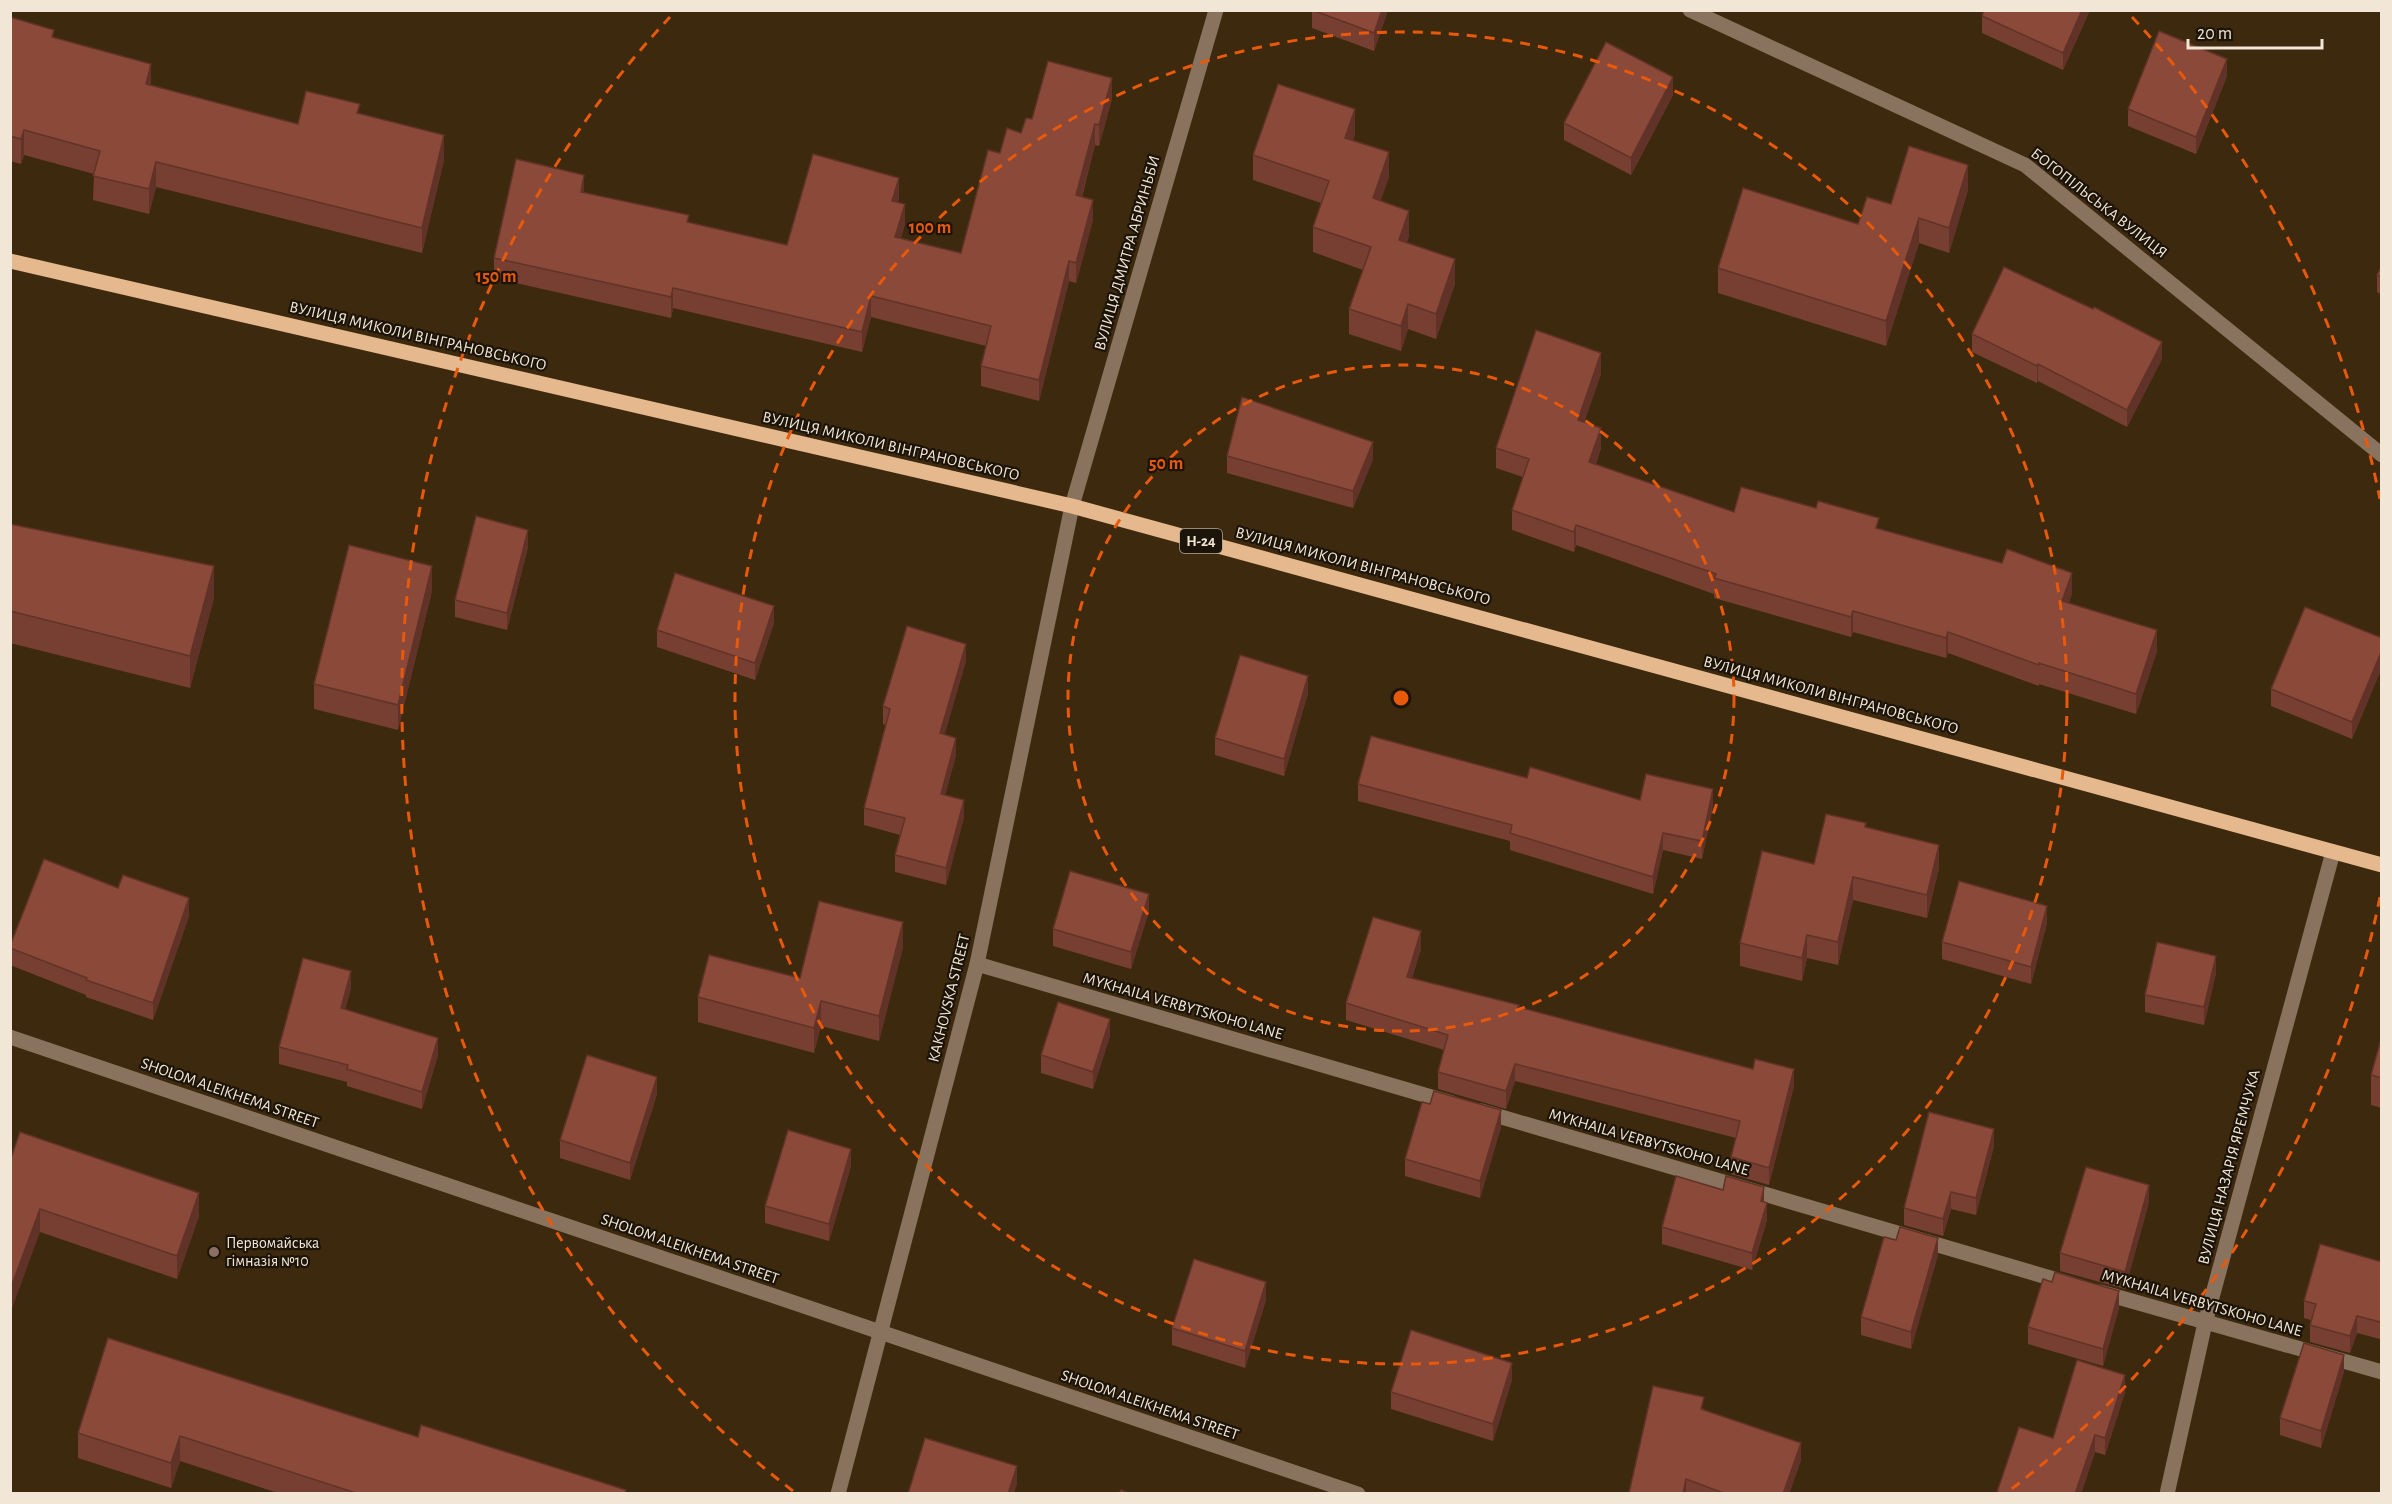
<svg xmlns="http://www.w3.org/2000/svg" width="2392" height="1504" font-family="'Alegreya Sans',sans-serif">
	<rect width="100%" height="100%" fill="#3c290e"/>
	<g fill="none" stroke-linecap="round" stroke-linejoin="round">
		<g stroke="#89735e" stroke-width="15">
			<path d="M 1690,10 L 2025,165 L 2382,455"/>
			<path d="M 977,964 L 1452,1103"/>
			<path d="M 10,1037 L 1358,1494"/>
			<path d="M 1481,1111 L 2071,1284"/>
			<path d="M 2100,1292 L 2382,1372"/>
			<path d="M 838,1494 L 977,964 L 1072,506 L 1216,10"/>
			<path d="M 2167,1494 L 2205,1323 L 2333,852"/>
		</g>
		<path stroke="#e5b88d" stroke-width="15" d="M 10,261 L 1072,506 L 2382,865"/>
	</g>
	<g fill="#773f31">
		<path d="M 1312,10 L 1388,10 L 1374,51 L 1312,28 Z"/>
		<path d="M 2090,10 L 2063,70 L 1982,33 L 1982,16 Z"/>
		<path d="M 10,17 L 151,86 L 298,124 L 360,114 L 444,160 L 422,253 L 156,187 L 149,214 L 93,200 L 94,174 L 24,155 L 21,164 L 10,161 Z"/>
		<path d="M 2227,76 L 2196,154 L 2128,126 L 2128,109 Z"/>
		<path d="M 1673,95 L 1631,175 L 1564,140 L 1564,123 Z"/>
		<path d="M 1112,99 L 1099,146 L 1095,145 L 1082,197 L 1093,220 L 1076,283 L 1069,281 L 1039,401 L 981,386 L 981,366 L 986,346 L 871,317 L 862,352 L 673,308 L 671,318 L 494,278 L 494,258 L 584,192 L 689,222 L 787,245 L 899,198 L 898,202 L 905,224 L 901,238 L 961,253 L 1000,153 L 1021,133 L 1032,119 Z"/>
		<path d="M 1355,134 L 1353,141 L 1389,177 L 1380,201 L 1409,236 L 1407,242 L 1455,284 L 1436,339 L 1408,329 L 1401,351 L 1349,334 L 1349,309 L 1363,270 L 1313,252 L 1313,227 L 1321,203 L 1253,180 L 1253,155 Z"/>
		<path d="M 1968,190 L 1949,253 L 1919,243 L 1886,346 L 1718,293 L 1718,268 L 1858,224 L 1891,204 Z"/>
		<path d="M 2382,266 L 2382,295 L 2377,292 L 2377,275 Z"/>
		<path d="M 1972,334 L 2162,359 L 2127,427 L 2038,381 L 2037,383 L 1972,352 Z"/>
		<path d="M 1601,374 L 1584,422 L 1601,448 L 1596,464 L 1734,512 L 1879,529 L 2072,593 L 2069,603 L 2157,651 L 2136,714 L 2039,684 L 2039,686 L 1948,653 L 1946,658 L 1853,632 L 1851,637 L 1714,598 L 1714,594 L 1576,545 L 1574,552 L 1512,530 L 1512,510 L 1523,477 L 1496,468 L 1496,448 Z"/>
		<path d="M 1227,456 L 1373,459 L 1353,508 L 1227,473 Z"/>
		<path d="M 10,524 L 214,598 L 190,688 L 10,643 Z"/>
		<path d="M 528,547 L 507,630 L 455,617 L 455,600 Z"/>
		<path d="M 432,591 L 398,730 L 314,709 L 314,684 Z"/>
		<path d="M 774,623 L 755,680 L 657,647 L 657,630 Z"/>
		<path d="M 2382,638 L 2382,667 L 2352,739 L 2271,706 L 2271,689 Z"/>
		<path d="M 966,661 L 944,735 L 956,755 L 945,795 L 964,817 L 946,885 L 895,872 L 895,855 L 900,835 L 864,825 L 864,808 L 886,725 L 883,724 L 883,706 Z"/>
		<path d="M 1308,693 L 1284,776 L 1215,755 L 1215,738 Z"/>
		<path d="M 1527,778 L 1640,800 L 1713,806 L 1702,859 L 1663,850 L 1653,894 L 1510,850 L 1510,841 L 1358,801 L 1358,784 Z"/>
		<path d="M 1866,827 L 1939,868 L 1927,918 L 1853,900 L 1838,965 L 1807,958 L 1802,981 L 1740,966 L 1740,943 L 1814,864 Z"/>
		<path d="M 118,888 L 189,916 L 153,1020 L 86,997 L 86,995 L 10,965 L 10,946 Z"/>
		<path d="M 1149,911 L 1131,969 L 1053,946 L 1053,929 Z"/>
		<path d="M 2047,923 L 2031,984 L 1942,959 L 1942,942 Z"/>
		<path d="M 903,947 L 879,1041 L 821,1026 L 814,1053 L 698,1022 L 698,997 L 800,978 Z"/>
		<path d="M 1421,949 L 1412,978 L 1519,1007 L 1794,1086 L 1769,1185 L 1731,1174 L 1731,1157 L 1736,1138 L 1515,1081 L 1506,1109 L 1438,1089 L 1438,1072 L 1444,1050 L 1346,1020 L 1346,1003 Z"/>
		<path d="M 2216,973 L 2204,1025 L 2145,1012 L 2145,995 Z"/>
		<path d="M 351,988 L 345,1010 L 438,1055 L 422,1109 L 347,1086 L 347,1082 L 279,1064 L 279,1047 Z"/>
		<path d="M 1110,1036 L 1093,1089 L 1041,1073 L 1041,1055 Z"/>
		<path d="M 2382,1036 L 2382,1108 L 2371,1105 L 2371,1075 Z"/>
		<path d="M 657,1094 L 630,1180 L 560,1158 L 560,1140 Z"/>
		<path d="M 1430,1104 L 1501,1127 L 1480,1198 L 1405,1176 L 1405,1159 Z"/>
		<path d="M 2382,1125 L 2382,1162 L 2380,1161 L 2380,1131 Z"/>
		<path d="M 1994,1146 L 1976,1215 L 1951,1209 L 1943,1236 L 1904,1225 L 1904,1208 Z"/>
		<path d="M 10,1161 L 199,1216 L 177,1279 L 40,1232 Z"/>
		<path d="M 851,1166 L 829,1241 L 765,1223 L 765,1206 Z"/>
		<path d="M 1764,1202 L 1767,1220 L 1752,1270 L 1662,1244 L 1662,1227 Z"/>
		<path d="M 2149,1202 L 2125,1289 L 2060,1271 L 2060,1253 Z"/>
		<path d="M 1896,1240 L 1938,1255 L 1911,1349 L 1861,1335 L 1861,1317 Z"/>
		<path d="M 2382,1262 L 2382,1334 L 2380,1339 L 2357,1333 L 2350,1353 L 2310,1342 L 2310,1325 L 2311,1320 L 2304,1318 L 2304,1301 Z"/>
		<path d="M 2052,1282 L 2119,1308 L 2103,1366 L 2028,1344 L 2028,1327 Z"/>
		<path d="M 1266,1300 L 1245,1368 L 1172,1345 L 1172,1328 Z"/>
		<path d="M 2344,1372 L 2321,1448 L 2280,1435 L 2280,1418 Z"/>
		<path d="M 1512,1380 L 1493,1441 L 1391,1409 L 1391,1392 Z"/>
		<path d="M 1653,1386 L 1704,1409 L 1801,1460 L 1789,1494 L 1629,1494 Z"/>
		<path d="M 2125,1392 L 2105,1455 L 2095,1452 L 2081,1494 L 1997,1494 L 1997,1492 L 2053,1438 Z"/>
		<path d="M 78,1433 L 418,1437 L 626,1494 L 281,1494 L 180,1461 L 171,1488 L 78,1458 Z"/>
	</g>
	<g fill="#613328">
		<path d="M 1382,10 L 1388,10 L 1374,51 L 1374,33 Z"/>
		<path d="M 2082,10 L 2090,10 L 2063,70 L 2063,53 Z"/>
		<path d="M 2227,59 L 2227,76 L 2196,154 L 2196,137 Z"/>
		<path d="M 151,64 L 151,89 L 146,84 Z"/>
		<path d="M 1673,77 L 1673,95 L 1631,175 L 1631,158 Z"/>
		<path d="M 1112,78 L 1112,99 L 1099,146 L 1099,125 Z"/>
		<path d="M 1355,109 L 1355,134 L 1345,163 L 1345,138 Z"/>
		<path d="M 1095,124 L 1095,145 L 1076,216 L 1076,195 Z"/>
		<path d="M 24,130 L 24,155 L 21,164 L 21,139 Z"/>
		<path d="M 444,135 L 444,160 L 422,253 L 422,228 Z"/>
		<path d="M 1389,152 L 1389,177 L 1373,223 L 1373,198 Z"/>
		<path d="M 156,162 L 156,187 L 149,214 L 149,189 Z"/>
		<path d="M 1968,165 L 1968,190 L 1949,253 L 1949,228 Z"/>
		<path d="M 584,175 L 584,195 L 581,192 Z"/>
		<path d="M 899,178 L 899,198 L 892,221 L 892,201 Z"/>
		<path d="M 1093,200 L 1093,220 L 1076,283 L 1076,263 Z"/>
		<path d="M 905,204 L 905,224 L 895,257 L 895,237 Z"/>
		<path d="M 1409,211 L 1409,236 L 1399,265 L 1399,240 Z"/>
		<path d="M 1919,218 L 1919,243 L 1886,346 L 1886,321 Z"/>
		<path d="M 1455,259 L 1455,284 L 1436,339 L 1436,314 Z"/>
		<path d="M 1069,261 L 1069,281 L 1039,401 L 1039,380 Z"/>
		<path d="M 673,288 L 673,308 L 671,318 L 671,297 Z"/>
		<path d="M 871,296 L 871,317 L 862,352 L 862,332 Z"/>
		<path d="M 1408,304 L 1408,329 L 1401,351 L 1401,326 Z"/>
		<path d="M 2162,342 L 2162,359 L 2127,427 L 2127,410 Z"/>
		<path d="M 1601,353 L 1601,374 L 1578,440 L 1578,420 Z"/>
		<path d="M 2038,364 L 2038,381 L 2037,383 L 2037,366 Z"/>
		<path d="M 1601,428 L 1601,448 L 1589,482 L 1589,462 Z"/>
		<path d="M 1373,442 L 1373,459 L 1353,508 L 1353,491 Z"/>
		<path d="M 1576,525 L 1576,545 L 1574,552 L 1574,532 Z"/>
		<path d="M 528,530 L 528,547 L 507,630 L 507,613 Z"/>
		<path d="M 214,566 L 214,598 L 190,688 L 190,656 Z"/>
		<path d="M 432,566 L 432,591 L 398,730 L 398,705 Z"/>
		<path d="M 2072,573 L 2072,593 L 2062,621 L 2062,601 Z"/>
		<path d="M 774,606 L 774,623 L 755,680 L 755,663 Z"/>
		<path d="M 1853,611 L 1853,632 L 1851,637 L 1851,617 Z"/>
		<path d="M 2157,630 L 2157,651 L 2136,714 L 2136,694 Z"/>
		<path d="M 1948,632 L 1948,653 L 1946,658 L 1946,638 Z"/>
		<path d="M 966,644 L 966,661 L 940,751 L 940,733 Z"/>
		<path d="M 2382,650 L 2382,667 L 2352,739 L 2352,722 Z"/>
		<path d="M 1308,676 L 1308,693 L 1284,776 L 1284,759 Z"/>
		<path d="M 956,738 L 956,755 L 941,811 L 941,794 Z"/>
		<path d="M 1713,789 L 1713,806 L 1702,859 L 1702,841 Z"/>
		<path d="M 964,800 L 964,817 L 946,885 L 946,868 Z"/>
		<path d="M 1663,833 L 1663,850 L 1653,894 L 1653,877 Z"/>
		<path d="M 1939,845 L 1939,868 L 1927,918 L 1927,895 Z"/>
		<path d="M 1853,877 L 1853,900 L 1838,965 L 1838,942 Z"/>
		<path d="M 1149,894 L 1149,911 L 1131,969 L 1131,952 Z"/>
		<path d="M 189,898 L 189,916 L 153,1020 L 153,1003 Z"/>
		<path d="M 2047,906 L 2047,923 L 2031,984 L 2031,967 Z"/>
		<path d="M 903,922 L 903,947 L 879,1041 L 879,1016 Z"/>
		<path d="M 1421,931 L 1421,949 L 1407,994 L 1407,977 Z"/>
		<path d="M 1807,935 L 1807,958 L 1802,981 L 1802,958 Z"/>
		<path d="M 2216,956 L 2216,973 L 2204,1025 L 2204,1007 Z"/>
		<path d="M 351,971 L 351,988 L 341,1026 L 341,1008 Z"/>
		<path d="M 821,1001 L 821,1026 L 814,1053 L 814,1028 Z"/>
		<path d="M 1110,1019 L 1110,1036 L 1093,1089 L 1093,1072 Z"/>
		<path d="M 438,1038 L 438,1055 L 422,1109 L 422,1092 Z"/>
		<path d="M 1515,1064 L 1515,1081 L 1506,1109 L 1506,1091 Z"/>
		<path d="M 1794,1069 L 1794,1086 L 1769,1185 L 1769,1168 Z"/>
		<path d="M 657,1077 L 657,1094 L 630,1180 L 630,1163 Z"/>
		<path d="M 1501,1110 L 1501,1127 L 1480,1198 L 1480,1181 Z"/>
		<path d="M 1994,1129 L 1994,1146 L 1976,1215 L 1976,1198 Z"/>
		<path d="M 851,1149 L 851,1166 L 829,1241 L 829,1224 Z"/>
		<path d="M 2149,1185 L 2149,1202 L 2125,1289 L 2125,1272 Z"/>
		<path d="M 1764,1187 L 1764,1204 L 1761,1201 Z"/>
		<path d="M 1951,1192 L 1951,1209 L 1943,1236 L 1943,1219 Z"/>
		<path d="M 199,1193 L 199,1216 L 177,1279 L 177,1256 Z"/>
		<path d="M 1767,1203 L 1767,1220 L 1752,1270 L 1752,1253 Z"/>
		<path d="M 40,1209 L 40,1232 L 10,1314 L 10,1290 Z"/>
		<path d="M 1938,1238 L 1938,1255 L 1911,1349 L 1911,1332 Z"/>
		<path d="M 1266,1282 L 1266,1300 L 1245,1368 L 1245,1351 Z"/>
		<path d="M 2119,1291 L 2119,1308 L 2103,1366 L 2103,1349 Z"/>
		<path d="M 2357,1316 L 2357,1333 L 2350,1353 L 2350,1336 Z"/>
		<path d="M 2382,1316 L 2382,1334 L 2380,1339 L 2380,1322 Z"/>
		<path d="M 2344,1355 L 2344,1372 L 2321,1448 L 2321,1431 Z"/>
		<path d="M 1512,1363 L 1512,1380 L 1493,1441 L 1493,1424 Z"/>
		<path d="M 2125,1375 L 2125,1392 L 2105,1455 L 2105,1438 Z"/>
		<path d="M 2095,1435 L 2095,1452 L 2081,1494 L 2075,1494 Z"/>
		<path d="M 180,1436 L 180,1461 L 171,1488 L 171,1463 Z"/>
		<path d="M 1801,1443 L 1801,1460 L 1789,1494 L 1783,1494 Z"/>
		<path d="M 1017,1466 L 1017,1484 L 1014,1494 L 1008,1494 Z"/>
		<path d="M 1686,1479 L 1686,1494 L 1683,1494 Z"/>
	</g>
	<g fill="#8a4939" stroke="#613328" stroke-width="1.5">
		<path d="M 1312,10 L 1382,10 L 1374,33 Z"/>
		<path d="M 1984,10 L 2082,10 L 2063,53 L 1982,16 Z"/>
		<path d="M 10,17 L 54,30 L 52,37 L 151,64 L 146,84 L 298,124 L 306,91 L 360,104 L 357,113 L 444,135 L 422,228 L 156,162 L 149,189 L 93,176 L 100,151 L 24,130 L 21,139 L 10,136 Z"/>
		<path d="M 2159,31 L 2227,59 L 2196,137 L 2128,109 Z"/>
		<path d="M 1606,42 L 1673,77 L 1631,158 L 1564,123 Z"/>
		<path d="M 1048,61 L 1112,78 L 1099,125 L 1095,124 L 1076,195 L 1093,200 L 1076,263 L 1069,261 L 1039,380 L 981,366 L 991,326 L 871,296 L 862,332 L 673,288 L 671,297 L 494,258 L 516,159 L 584,175 L 581,192 L 689,215 L 687,222 L 787,245 L 813,154 L 899,178 L 892,201 L 905,204 L 895,237 L 961,253 L 988,150 L 1000,153 L 1007,128 L 1021,133 L 1026,118 L 1032,119 Z"/>
		<path d="M 1278,84 L 1355,109 L 1345,138 L 1389,152 L 1373,198 L 1409,211 L 1399,240 L 1455,259 L 1436,314 L 1408,304 L 1401,326 L 1349,309 L 1371,247 L 1313,227 L 1329,181 L 1253,155 Z"/>
		<path d="M 1909,146 L 1968,165 L 1949,228 L 1919,218 L 1886,321 L 1718,268 L 1743,188 L 1858,224 L 1867,197 L 1891,204 Z"/>
		<path d="M 2382,266 L 2382,278 L 2377,275 Z"/>
		<path d="M 2004,267 L 2093,309 L 2094,307 L 2162,342 L 2127,410 L 2038,364 L 2037,366 L 1972,334 Z"/>
		<path d="M 1536,330 L 1601,353 L 1578,420 L 1601,428 L 1589,462 L 1734,512 L 1741,487 L 1816,508 L 1818,501 L 1879,518 L 1876,528 L 2002,563 L 2007,549 L 2072,573 L 2062,601 L 2157,630 L 2136,694 L 2039,663 L 2039,665 L 1948,632 L 1946,638 L 1853,611 L 1851,617 L 1714,578 L 1716,574 L 1576,525 L 1574,532 L 1512,510 L 1529,459 L 1496,448 Z"/>
		<path d="M 1242,397 L 1373,442 L 1353,491 L 1227,456 Z"/>
		<path d="M 476,516 L 528,530 L 507,613 L 455,600 Z"/>
		<path d="M 10,524 L 214,566 L 190,656 L 10,611 Z"/>
		<path d="M 349,545 L 432,566 L 398,705 L 314,684 Z"/>
		<path d="M 675,573 L 774,606 L 755,663 L 657,630 Z"/>
		<path d="M 2305,607 L 2382,638 L 2382,650 L 2352,722 L 2271,689 Z"/>
		<path d="M 907,626 L 966,644 L 940,733 L 956,738 L 941,794 L 964,800 L 946,868 L 895,855 L 905,818 L 864,808 L 890,709 L 883,706 Z"/>
		<path d="M 1240,655 L 1308,676 L 1284,759 L 1215,738 Z"/>
		<path d="M 1371,736 L 1527,778 L 1530,767 L 1640,800 L 1646,774 L 1713,789 L 1702,841 L 1663,833 L 1653,877 L 1510,833 L 1512,825 L 1358,784 Z"/>
		<path d="M 1826,814 L 1866,823 L 1865,827 L 1939,845 L 1927,895 L 1853,877 L 1838,942 L 1807,935 L 1802,958 L 1740,943 L 1762,851 L 1814,864 Z"/>
		<path d="M 44,859 L 118,888 L 123,875 L 189,898 L 153,1003 L 86,980 L 87,978 L 10,948 L 10,946 Z"/>
		<path d="M 1070,871 L 1149,894 L 1131,952 L 1053,929 Z"/>
		<path d="M 1959,881 L 2047,906 L 2031,967 L 1942,942 Z"/>
		<path d="M 819,901 L 903,922 L 879,1016 L 821,1001 L 814,1028 L 698,997 L 709,955 L 800,978 Z"/>
		<path d="M 1373,917 L 1421,931 L 1407,977 L 1519,1005 L 1518,1007 L 1753,1069 L 1755,1059 L 1794,1069 L 1769,1168 L 1731,1157 L 1740,1121 L 1515,1064 L 1506,1091 L 1438,1072 L 1448,1035 L 1346,1003 Z"/>
		<path d="M 2157,942 L 2216,956 L 2204,1007 L 2145,995 Z"/>
		<path d="M 303,958 L 351,971 L 341,1008 L 438,1038 L 422,1092 L 347,1069 L 348,1065 L 279,1047 Z"/>
		<path d="M 1058,1002 L 1110,1019 L 1093,1072 L 1041,1055 Z"/>
		<path d="M 2382,1036 L 2382,1078 L 2371,1075 Z"/>
		<path d="M 587,1055 L 657,1077 L 630,1163 L 560,1140 Z"/>
		<path d="M 1434,1091 L 1501,1110 L 1480,1181 L 1405,1159 L 1422,1102 L 1430,1104 Z"/>
		<path d="M 1929,1112 L 1994,1129 L 1976,1198 L 1951,1192 L 1943,1219 L 1904,1208 Z"/>
		<path d="M 788,1130 L 851,1149 L 829,1224 L 765,1206 Z"/>
		<path d="M 20,1132 L 199,1193 L 177,1256 L 40,1209 L 10,1290 L 10,1161 Z"/>
		<path d="M 2086,1167 L 2149,1185 L 2125,1272 L 2060,1253 Z"/>
		<path d="M 1676,1176 L 1723,1190 L 1726,1176 L 1764,1187 L 1761,1201 L 1767,1203 L 1752,1253 L 1662,1227 Z"/>
		<path d="M 1900,1227 L 1938,1238 L 1911,1332 L 1861,1317 L 1884,1237 L 1896,1240 Z"/>
		<path d="M 2320,1244 L 2382,1262 L 2382,1316 L 2380,1322 L 2357,1316 L 2350,1336 L 2310,1325 L 2316,1304 L 2304,1301 Z"/>
		<path d="M 1194,1259 L 1266,1282 L 1245,1351 L 1172,1328 Z"/>
		<path d="M 2055,1272 L 2119,1291 L 2103,1349 L 2028,1327 L 2043,1279 L 2052,1282 Z"/>
		<path d="M 1411,1330 L 1512,1363 L 1493,1424 L 1391,1392 Z"/>
		<path d="M 108,1338 L 418,1437 L 421,1425 L 626,1490 L 625,1494 L 359,1494 L 180,1436 L 171,1463 L 78,1433 Z"/>
		<path d="M 2304,1343 L 2344,1355 L 2321,1431 L 2280,1418 Z"/>
		<path d="M 2077,1360 L 2125,1375 L 2105,1438 L 2095,1435 L 2075,1494 L 2003,1494 L 1997,1492 L 2019,1427 L 2053,1438 Z"/>
		<path d="M 1653,1386 L 1704,1397 L 1701,1409 L 1801,1443 L 1783,1494 L 1726,1494 L 1686,1479 L 1683,1494 L 1634,1494 L 1629,1493 Z"/>
		<path d="M 925,1438 L 1017,1466 L 1008,1494 L 908,1494 Z"/>
		<path d="M 1121,1490 L 1131,1494 L 1119,1494 Z"/>
	</g>
	<g fill="none" stroke="#e8590c" stroke-width="3" stroke-dasharray="10 8">
		<circle cx="1401" cy="698" r="333"/>
		<circle cx="1401" cy="698" r="666"/>
		<path d="M2380 897A999 999 0 0 1 2009 1491M793 1491A999 999 0 0 1 670 17M2132 17A999 999 0 0 1 2380 499"/>
	</g>
	<circle fill="#8d6e63" stroke="#1c1409" stroke-width="2" cx="214" cy="1252" r="6"/>
	<g text-anchor="middle" dominant-baseline="central" stroke-width="4.5" stroke-linejoin="round" paint-order="stroke">
		<rect fill="#1c1409" stroke="#b2a798" stroke-width="1.5" x="1180" y="529" width="42" height="24" rx="4.5"/>
		<g font-size="15" font-weight="bold" fill="#f2e6d6">
			<text x="1201" y="541">Н-24</text>
		</g>
		<g font-size="16" fill="#f2e6d6" stroke="#1c1409">
			<text transform="translate(2099 203) rotate(38)">БОГОПІЛЬСЬКА ВУЛИЦЯ</text>
			<text transform="translate(1127 253) rotate(-74)">ВУЛИЦЯ ДМИТРА АБРИНЬБИ</text>
			<text transform="translate(418 336) rotate(13)">ВУЛИЦЯ МИКОЛИ ВІНГРАНОВСЬКОГО</text>
			<text transform="translate(891 446) rotate(13)">ВУЛИЦЯ МИКОЛИ ВІНГРАНОВСЬКОГО</text>
			<text transform="translate(1363 566) rotate(15)">ВУЛИЦЯ МИКОЛИ ВІНГРАНОВСЬКОГО</text>
			<text transform="translate(1831 695) rotate(15)">ВУЛИЦЯ МИКОЛИ ВІНГРАНОВСЬКОГО</text>
			<text transform="translate(949 998) rotate(-76)">KAKHOVSKA STREET</text>
			<text transform="translate(1183 1006) rotate(16)">MYKHAILA VERBYTSKOHO LANE</text>
			<text transform="translate(230 1093) rotate(19)">SHOLOM ALEIKHEMA STREET</text>
			<text transform="translate(1649 1142) rotate(16)">MYKHAILA VERBYTSKOHO LANE</text>
			<text transform="translate(2229 1167) rotate(-75)">ВУЛИЦЯ НАЗАРІЯ ЯРЕМЧУКА</text>
			<text transform="translate(690 1249) rotate(19)">SHOLOM ALEIKHEMA STREET</text>
			<text transform="translate(2202 1303) rotate(16)">MYKHAILA VERBYTSKOHO LANE</text>
			<text transform="translate(1150 1405) rotate(19)">SHOLOM ALEIKHEMA STREET</text>
		</g>
		<g font-size="16" fill="#f2e6d6" stroke="#1c1409" text-anchor="start">
			<text x="226" y="1243">Первомайська<tspan x="226" dy="18">гімназія №10</tspan></text>
		</g>
	</g>
	<circle cx="1401" cy="698" r="9" fill="#e8590c" stroke="#1c1409" stroke-width="3"/>
	<g font-size="18" text-anchor="middle" font-weight="bold" fill="#e8590c" stroke="#1c1409" stroke-width="4.5" stroke-linejoin="round" paint-order="stroke">
		<text x="930" y="233">100 m</text>
		<text x="496" y="282">150 m</text>
		<text x="1166" y="469">50 m</text>
	</g>
	<rect width="2392" height="1504" fill="none" stroke="#f2e6d6" stroke-width="24"/>
	<path d="M2188 39v9h134v-9" fill="none" stroke="#f2e6d6" stroke-width="3"/>
	<text x="2197" y="39" font-size="18" fill="#f2e6d6" stroke="#1c1409" stroke-width="4.5" paint-order="stroke">20 m</text>
</svg>
